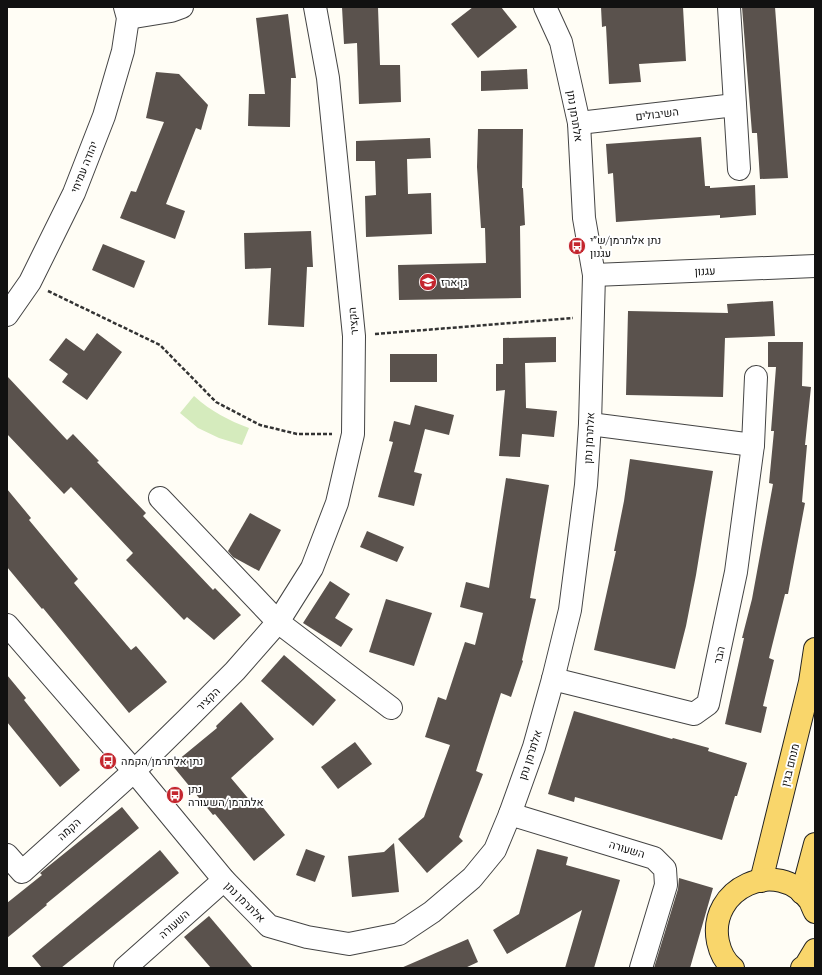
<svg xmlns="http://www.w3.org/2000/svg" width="822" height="975" font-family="'PT Serif',Heebo,serif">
	<rect width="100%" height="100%" fill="#fffdf5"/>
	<path fill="#d5ebbd" d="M 194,396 C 212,412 228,420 249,428 L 242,445 L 219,438 L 198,428 L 180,413 Z"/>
	<g fill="#5a524d">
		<path d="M 342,7 L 378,7 L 380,65 L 400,65 L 401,102 L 359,104 L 357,43 L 344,44 Z"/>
		<path d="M 473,7 L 501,7 L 517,27 L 478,58 L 451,24 Z"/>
		<path d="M 601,7 L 683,7 L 686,61 L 639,64 L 641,82 L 609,84 L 606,26 L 602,27 Z"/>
		<path d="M 742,7 L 775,7 L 788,178 L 760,179 L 757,133 L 752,133 Z"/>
		<path d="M 288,14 L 296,78 L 291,78 L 290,127 L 248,126 L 249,94 L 265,94 L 256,18 Z"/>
		<path d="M 527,69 L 528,89 L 481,91 L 481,71 Z"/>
		<path d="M 156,72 L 179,74 L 208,105 L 201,130 L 196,128 L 166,204 L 185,211 L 175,239 L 120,218 L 131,191 L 136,192 L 164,122 L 146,118 Z"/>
		<path d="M 478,129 L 523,129 L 522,188 L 523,188 L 525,225 L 520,226 L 521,298 L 399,300 L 398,265 L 486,263 L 485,228 L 481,228 L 477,167 Z"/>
		<path d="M 701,137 L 705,186 L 710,186 L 710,188 L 755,185 L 756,215 L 720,218 L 720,215 L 616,222 L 613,173 L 608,174 L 606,144 Z"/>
		<path d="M 430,138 L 431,158 L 407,159 L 408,194 L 431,193 L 432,234 L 366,237 L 365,196 L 376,195 L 375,161 L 356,161 L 356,141 Z"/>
		<path d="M 311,231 L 313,267 L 307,267 L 304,327 L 268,325 L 271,268 L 245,269 L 244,233 Z"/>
		<path d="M 103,244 L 145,261 L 134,288 L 92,270 Z"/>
		<path d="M 773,301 L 775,336 L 725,338 L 723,397 L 626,395 L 628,311 L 728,313 L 727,304 Z"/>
		<path d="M 97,333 L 122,352 L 87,400 L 62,382 L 68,374 L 49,360 L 66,338 L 84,351 Z"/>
		<path d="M 556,337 L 556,362 L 525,363 L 526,408 L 557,411 L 554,437 L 522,434 L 520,457 L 499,456 L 505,390 L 496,391 L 496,364 L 503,364 L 503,338 Z"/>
		<path d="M 768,342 L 803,342 L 802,386 L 811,387 L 805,445 L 807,445 L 802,502 L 805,503 L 788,594 L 785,594 L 769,658 L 774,660 L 763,706 L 767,707 L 761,733 L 725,724 L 744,638 L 742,638 L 752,599 L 773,484 L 769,483 L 774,431 L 771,431 L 776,367 L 768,367 Z"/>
		<rect x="390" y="354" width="47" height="28"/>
		<path d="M 7,376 L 67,440 L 73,434 L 99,461 L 97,462 L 146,513 L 143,516 L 213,590 L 215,588 L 241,615 L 214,640 L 187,617 L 184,620 L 126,560 L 133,553 L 71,487 L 64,494 L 7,434 Z"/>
		<path d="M 415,405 L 454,415 L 449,435 L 425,429 L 414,472 L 422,474 L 414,506 L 378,497 L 393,442 L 389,441 L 394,421 L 410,425 Z"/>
		<path d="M 630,459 L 713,471 L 696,575 L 686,626 L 675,669 L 594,650 L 616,551 L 614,551 L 624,501 Z"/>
		<path d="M 506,478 L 549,485 L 530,598 L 536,599 L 522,660 L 523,661 L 511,697 L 501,693 L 476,771 L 483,774 L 459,837 L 463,841 L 427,873 L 398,839 L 424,817 L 450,745 L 425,737 L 438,697 L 446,700 L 465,642 L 475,645 L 483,613 L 460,607 L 466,582 L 489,588 Z"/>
		<path d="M 7,489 L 31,518 L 29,520 L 78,579 L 74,583 L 131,650 L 136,646 L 167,682 L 129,713 L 43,608 L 42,609 L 7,567 Z"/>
		<path d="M 250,513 L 281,530 L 259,571 L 233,557 L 228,551 Z"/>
		<path d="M 367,531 L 404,547 L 397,562 L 360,547 Z"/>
		<path d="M 330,581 L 350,594 L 335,618 L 353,629 L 341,647 L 303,623 Z"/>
		<path d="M 386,599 L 432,613 L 414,666 L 369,652 Z"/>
		<path d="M 284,655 L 336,700 L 313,726 L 261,681 Z"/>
		<path d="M 7,675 L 26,698 L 24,700 L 80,770 L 60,787 L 7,722 Z"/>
		<path d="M 241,702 L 274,739 L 231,778 L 257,809 L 261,805 L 285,835 L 254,861 L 215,814 L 213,815 L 172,765 L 217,728 L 216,726 Z"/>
		<path d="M 574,711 L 672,739 L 673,738 L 709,748 L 708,751 L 747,763 L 737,796 L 735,796 L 722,840 L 575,797 L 574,802 L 548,794 Z"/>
		<path d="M 355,742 L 372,764 L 338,789 L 321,767 Z"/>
		<path d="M 122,807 L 139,828 L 46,904 L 47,905 L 7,938 L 7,903 L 42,875 L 40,873 Z"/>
		<path d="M 394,843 L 399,892 L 352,897 L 348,856 L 384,852 Z"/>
		<path d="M 306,849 L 325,856 L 315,882 L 296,875 Z"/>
		<path d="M 537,849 L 568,857 L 566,865 L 620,880 L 594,968 L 565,968 L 582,910 L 507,954 L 493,930 L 519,914 Z"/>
		<path d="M 160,850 L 179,873 L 61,968 L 42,968 L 32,956 Z"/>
		<path d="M 679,878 L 713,888 L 690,968 L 654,968 L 678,889 Z"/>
		<path d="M 209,916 L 253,968 L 211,968 L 184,937 Z"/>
		<path d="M 468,939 L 478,962 L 465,968 L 401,968 Z"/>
	</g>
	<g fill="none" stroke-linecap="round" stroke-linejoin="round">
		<defs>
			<g id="minor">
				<path d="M 729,7 L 739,169"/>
				<path d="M 128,18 L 171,11 L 182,7"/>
				<path d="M 579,123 L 735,105"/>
				<path d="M 594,275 L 815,266"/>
				<path d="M 7,315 L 30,282 L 74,193 L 104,116 L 123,51 L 128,18 L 125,7"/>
				<path d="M 590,424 L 753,445"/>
				<path d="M 160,498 L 278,622 L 391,708"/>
				<path d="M 7,625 L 134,771 L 224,880 L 269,926 L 307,937 L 349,944 L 399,934 L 432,912 L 472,878 L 495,850 L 510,814 L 534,747 L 553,679 L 570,610 L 586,485 L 590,424 L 594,275 L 584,218 L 579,123 L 561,42 L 545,7"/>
				<path d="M 553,679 L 694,714 L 708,704 L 736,572 L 753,445 L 756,377"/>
				<path d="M 510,814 L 654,858 L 665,869 L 666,885 L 641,968"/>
				<path d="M 7,855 L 22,872 L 134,771 L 188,718 L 235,671 L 278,622 L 312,568 L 337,503 L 353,434 L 354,336 L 328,78 L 315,7"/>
				<path d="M 125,968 L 224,880"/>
			</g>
			<g id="major">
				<path d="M 761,881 L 810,682 L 815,649"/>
				<path d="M 802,893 L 815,844"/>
				<path d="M 733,968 C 725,962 720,951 718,942 C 707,888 778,856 810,901 C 812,905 813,909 815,912"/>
				<path d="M 802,968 L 806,965 L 815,950"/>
			</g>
		</defs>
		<use href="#minor" stroke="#444" stroke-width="24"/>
		<use href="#major" stroke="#222" stroke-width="24"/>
		<g stroke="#333" stroke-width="2.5" stroke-dasharray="4 2" stroke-linecap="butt">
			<path d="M 48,291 L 160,345 L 216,402 L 260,425 L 297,434 L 332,434"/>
			<path d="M 375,334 L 573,318"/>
		</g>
		<use href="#minor" stroke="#fff" stroke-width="22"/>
		<use href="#major" stroke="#f9d66b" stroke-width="22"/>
	</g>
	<defs>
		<symbol id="bus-disc" viewBox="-11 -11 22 22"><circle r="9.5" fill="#c4262e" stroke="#fff"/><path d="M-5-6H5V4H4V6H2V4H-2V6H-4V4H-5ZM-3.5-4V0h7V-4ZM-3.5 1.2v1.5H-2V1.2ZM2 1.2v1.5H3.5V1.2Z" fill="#fff"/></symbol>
		<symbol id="school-disc" viewBox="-11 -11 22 22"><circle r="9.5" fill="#c4262e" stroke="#fff"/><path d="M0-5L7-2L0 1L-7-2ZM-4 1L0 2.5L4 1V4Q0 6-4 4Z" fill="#fff"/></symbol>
	</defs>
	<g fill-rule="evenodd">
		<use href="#bus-disc" x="567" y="236" width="20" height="20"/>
		<use href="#school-disc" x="418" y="272" width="20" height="20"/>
		<use href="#bus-disc" x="98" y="751" width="20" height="20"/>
		<use href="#bus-disc" x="165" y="785" width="20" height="20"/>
	</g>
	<g text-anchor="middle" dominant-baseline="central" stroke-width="4" stroke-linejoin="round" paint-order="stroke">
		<g font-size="11" fill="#111" stroke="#fff">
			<text transform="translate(657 114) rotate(-7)">השיבולים</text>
			<text transform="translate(575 116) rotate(81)">אלתרמן נתן</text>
			<text transform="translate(84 167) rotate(-68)">יהודה עמיחי</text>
			<text transform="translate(705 271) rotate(-2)">עגנון</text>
			<text transform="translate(353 321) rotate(-95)">הקציר</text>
			<text transform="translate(589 438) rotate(-87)">אלתרמן נתן</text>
			<text transform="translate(719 655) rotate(-78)">הבר</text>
			<text transform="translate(208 699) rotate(-45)">הקציר</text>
			<text transform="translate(530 755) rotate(-72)">אלתרמן נתן</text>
			<text transform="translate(790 765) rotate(-76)">מנחם בגין</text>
			<text transform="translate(69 829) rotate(-42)">הקמה</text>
			<text transform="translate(627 849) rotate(17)">השעורה</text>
			<text transform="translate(245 902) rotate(45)">אלתרמן נתן</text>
			<text transform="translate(174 924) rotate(-42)">השעורה</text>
		</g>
		<g font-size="11" fill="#111" stroke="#fff" text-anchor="start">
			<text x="590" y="240">נתן אלתרמן/ש״י<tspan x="590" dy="13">עגנון</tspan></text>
			<text x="441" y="282">גן ארז</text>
			<text x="121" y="761">נתן אלתרמן/הקמה</text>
			<text x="188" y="789">נתן<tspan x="188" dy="13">אלתרמן/השעורה</tspan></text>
		</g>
	</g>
	<rect width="822" height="975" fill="none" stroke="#111111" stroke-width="16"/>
</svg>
